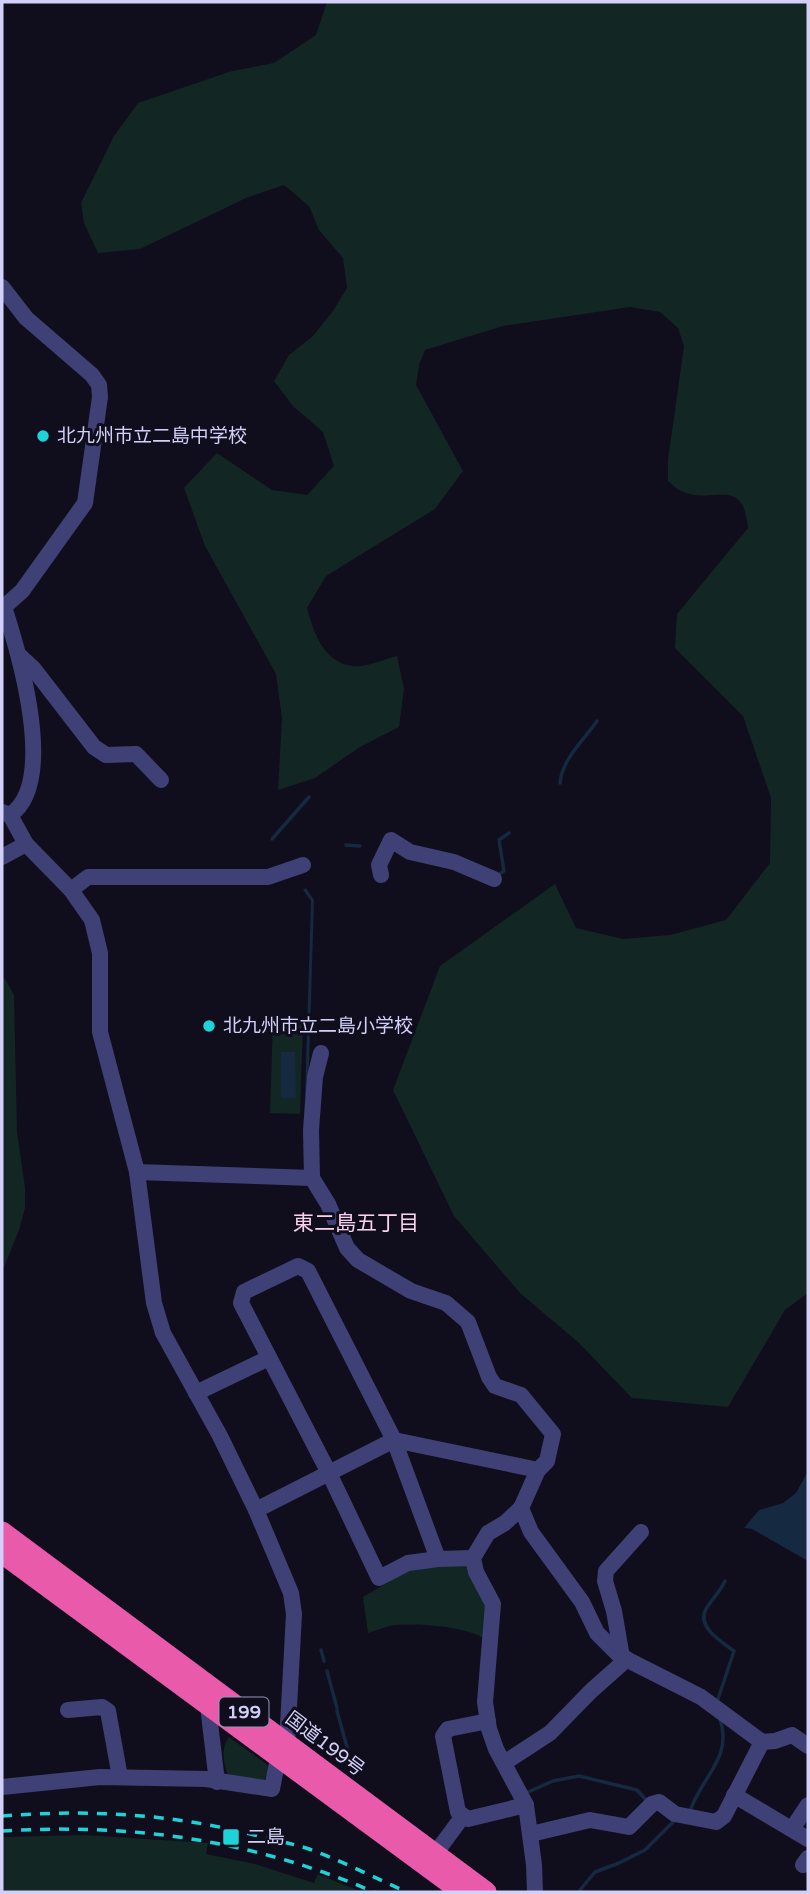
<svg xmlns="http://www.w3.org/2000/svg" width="810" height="1894" font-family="'Varela Round','Noto Sans JP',sans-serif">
	<rect width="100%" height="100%" fill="#100e1c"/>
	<g fill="#122623">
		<path d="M 327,2 L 808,2 L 808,1293 L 785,1310 L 728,1407 L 632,1398 L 579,1343 L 520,1293 L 454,1216 L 393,1090 L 440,966 L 555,884 L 576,928 L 623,939 L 670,935 L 726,920 L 770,863 L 771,798 L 743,716 L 675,648 L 677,614 L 748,528 C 743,474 713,506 681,491 C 676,489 672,484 668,481 L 668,460 L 684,346 L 678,328 L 660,312 L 630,307 L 503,326 L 425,350 L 419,365 L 416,385 L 463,471 L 435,509 L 326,576 L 307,608 C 314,633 323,662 353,666 C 365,668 384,659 397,656 L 404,689 L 399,727 L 360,747 L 315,778 L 278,790 L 282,718 L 276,674 L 205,546 L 184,488 L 217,453 L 272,490 L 307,495 L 334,466 L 323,432 L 293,406 L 274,381 L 289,355 L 313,336 L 333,311 L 347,288 L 343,258 L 319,230 L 309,206 L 284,185 L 246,198 L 140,249 L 98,253 L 84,223 L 81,203 L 114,136 L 138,103 L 232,71 L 274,63 L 316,35 Z"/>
		<path d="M 2,977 L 5,979 L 14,995 L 17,1132 L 25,1188 L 25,1208 L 19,1230 L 2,1272 Z"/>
		<path d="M 273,1021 L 303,1022 L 300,1114 L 270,1113 Z"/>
		<path d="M 468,1564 L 487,1597 L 486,1640 C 469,1626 411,1622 389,1626 C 382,1628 375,1631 368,1633 L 363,1597 L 409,1570 Z"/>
		<path d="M 229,1737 L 272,1768 L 264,1780 L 228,1775 C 223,1764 221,1747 229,1737 Z"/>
		<path d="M 85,1835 L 208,1843 L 206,1854 L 255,1864 L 314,1883 L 318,1874 L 362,1892 L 2,1892 L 2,1837 Z"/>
	</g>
	<g fill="#152940">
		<path d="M 306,888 L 314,900 L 307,1130 L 304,1128 L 311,901 L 303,890 Z"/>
		<path d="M 281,1052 L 295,1052 L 296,1098 L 281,1098 Z"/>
		<path d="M 808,1471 L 808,1561 L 752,1529 L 744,1528 L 759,1510 L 783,1503 L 796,1493 Z"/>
	</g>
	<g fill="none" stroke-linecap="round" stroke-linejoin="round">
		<g stroke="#152940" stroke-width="3.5">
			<path d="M 560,783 C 562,759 584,740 597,721"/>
			<path d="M 272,839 L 309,797"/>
			<path d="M 346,845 L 360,846"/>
			<path d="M 498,875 L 504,871 L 499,840 L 509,833"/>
			<path d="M 321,1650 L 324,1661"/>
			<path d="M 327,1671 L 337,1708"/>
			<path d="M 717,1702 L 734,1651 C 722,1642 696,1627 706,1609 C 712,1599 720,1592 725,1581"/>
			<path d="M 337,1711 L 352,1765 L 349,1773"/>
			<path d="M 526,1793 L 553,1781 L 579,1776 L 637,1790 L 647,1801"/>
			<path d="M 690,1811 C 702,1776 733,1758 720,1719"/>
			<path d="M 580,1890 L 595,1872 L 619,1863 L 645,1850 L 675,1820"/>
		</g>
		<g stroke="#3f4176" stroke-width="16">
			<path d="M 2,287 L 26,318 L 92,375 L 99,385 L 100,397 L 85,503 L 22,591 L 4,607"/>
			<path d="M 2,605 L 4,607 C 19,653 58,783 10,815"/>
			<path d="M 19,655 L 33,668 L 94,747 L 106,755 L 136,754 L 161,780"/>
			<path d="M 2,812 L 10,815 L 26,844 L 71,890 L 92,920 L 100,953 L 100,1032 L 137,1172 L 154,1303 L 163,1333 L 220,1436 L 256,1510 L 291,1593 L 294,1614 L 287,1744 L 278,1758 L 272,1789 L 206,1779 L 100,1777 L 2,1787"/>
			<path d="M 2,857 L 26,844"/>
			<path d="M 381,875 L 379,865 L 391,840 L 410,852 L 454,862 L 494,879"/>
			<path d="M 71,890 L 88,877 L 268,877 L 303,865"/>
			<path d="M 321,1053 L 315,1077 L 311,1130 L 312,1178 L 328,1204 L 347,1248 L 358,1260 L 411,1291 L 446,1303 L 468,1322 L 489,1377 L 495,1386 L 521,1395 L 553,1434 L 547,1461 L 538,1470 L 521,1508 L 505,1523 L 488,1533 L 473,1558 L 476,1572 L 493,1604 L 485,1702 L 489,1729 L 496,1749 L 526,1805 L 534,1865 L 535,1892"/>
			<path d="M 137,1172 L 312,1178"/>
			<path d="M 196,1393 L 269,1358"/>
			<path d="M 521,1508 L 531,1532 L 582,1602 L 597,1633 L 620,1656 L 701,1697 L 762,1742 L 775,1741 L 792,1735 L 808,1746"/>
			<path d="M 256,1510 L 394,1440 L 538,1470"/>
			<path d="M 438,1559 L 394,1440 L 308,1271 L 298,1266 L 244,1292 L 241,1303 L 329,1473 L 379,1578 L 408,1563 L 438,1559 L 473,1558"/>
			<path d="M 622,1657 L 614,1611 L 605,1581 L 606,1571 L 641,1532"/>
			<path d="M 208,1706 L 217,1782"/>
			<path d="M 68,1710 L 102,1707 L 108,1711 L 120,1777"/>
			<path d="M 488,1721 L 448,1729 L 443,1736 L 458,1812 L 468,1819 L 526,1805"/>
			<path d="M 504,1763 L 550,1733 L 591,1691 L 627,1659"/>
			<path d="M 734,1795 L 808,1839"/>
			<path d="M 792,1829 L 808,1805"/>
			<path d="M 531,1834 L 590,1820 L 629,1827 L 652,1804 L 659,1802 L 675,1814 L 716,1822 L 724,1816 L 762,1742"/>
			<path d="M 435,1854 L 463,1816"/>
			<path d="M 803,1865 L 808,1858"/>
		</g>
		<g stroke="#e95baa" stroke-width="21">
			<path d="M 2,1532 L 486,1892"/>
			<path d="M 2,1553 L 462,1892"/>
		</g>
		<g stroke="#1dd3d8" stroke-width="3.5" stroke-dasharray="10 9" stroke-linecap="butt">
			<path d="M 2,1816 C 90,1809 177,1814 262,1837 C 278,1841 294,1844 309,1849 C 342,1861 375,1878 407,1892"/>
			<path d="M 2,1831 C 133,1823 253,1840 374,1892"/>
		</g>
	</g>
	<g fill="#1dd3d8" stroke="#100e1c" stroke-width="2.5">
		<circle cx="43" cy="436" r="7"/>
		<circle cx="209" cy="1026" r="7"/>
		<rect x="222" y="1828" width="18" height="18" rx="3.5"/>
	</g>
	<g text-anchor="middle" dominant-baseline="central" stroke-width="6" stroke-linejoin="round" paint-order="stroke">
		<rect fill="#100e1c" stroke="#9896b7" stroke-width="2" x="219.5" y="1697.5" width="49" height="29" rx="5"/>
		<g font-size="18" font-weight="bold" fill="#d2d0f9">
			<text x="244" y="1712">199</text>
		</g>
		<g font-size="19" fill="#d2d0f9" stroke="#100e1c" text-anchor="start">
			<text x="57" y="436">北九州市立二島中学校</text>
			<text x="223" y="1026">北九州市立二島小学校</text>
			<text x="247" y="1837">二島</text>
		</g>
		<g font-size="19" fill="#d2d0f9" stroke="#100e1c">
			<text transform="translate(325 1744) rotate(37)">国道199号</text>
		</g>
		<g font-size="21" fill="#f9d2ee" stroke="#100e1c">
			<text x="356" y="1223">東二島五丁目</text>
		</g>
	</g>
	<rect width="810" height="1894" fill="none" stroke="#d2d0f9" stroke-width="7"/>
</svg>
